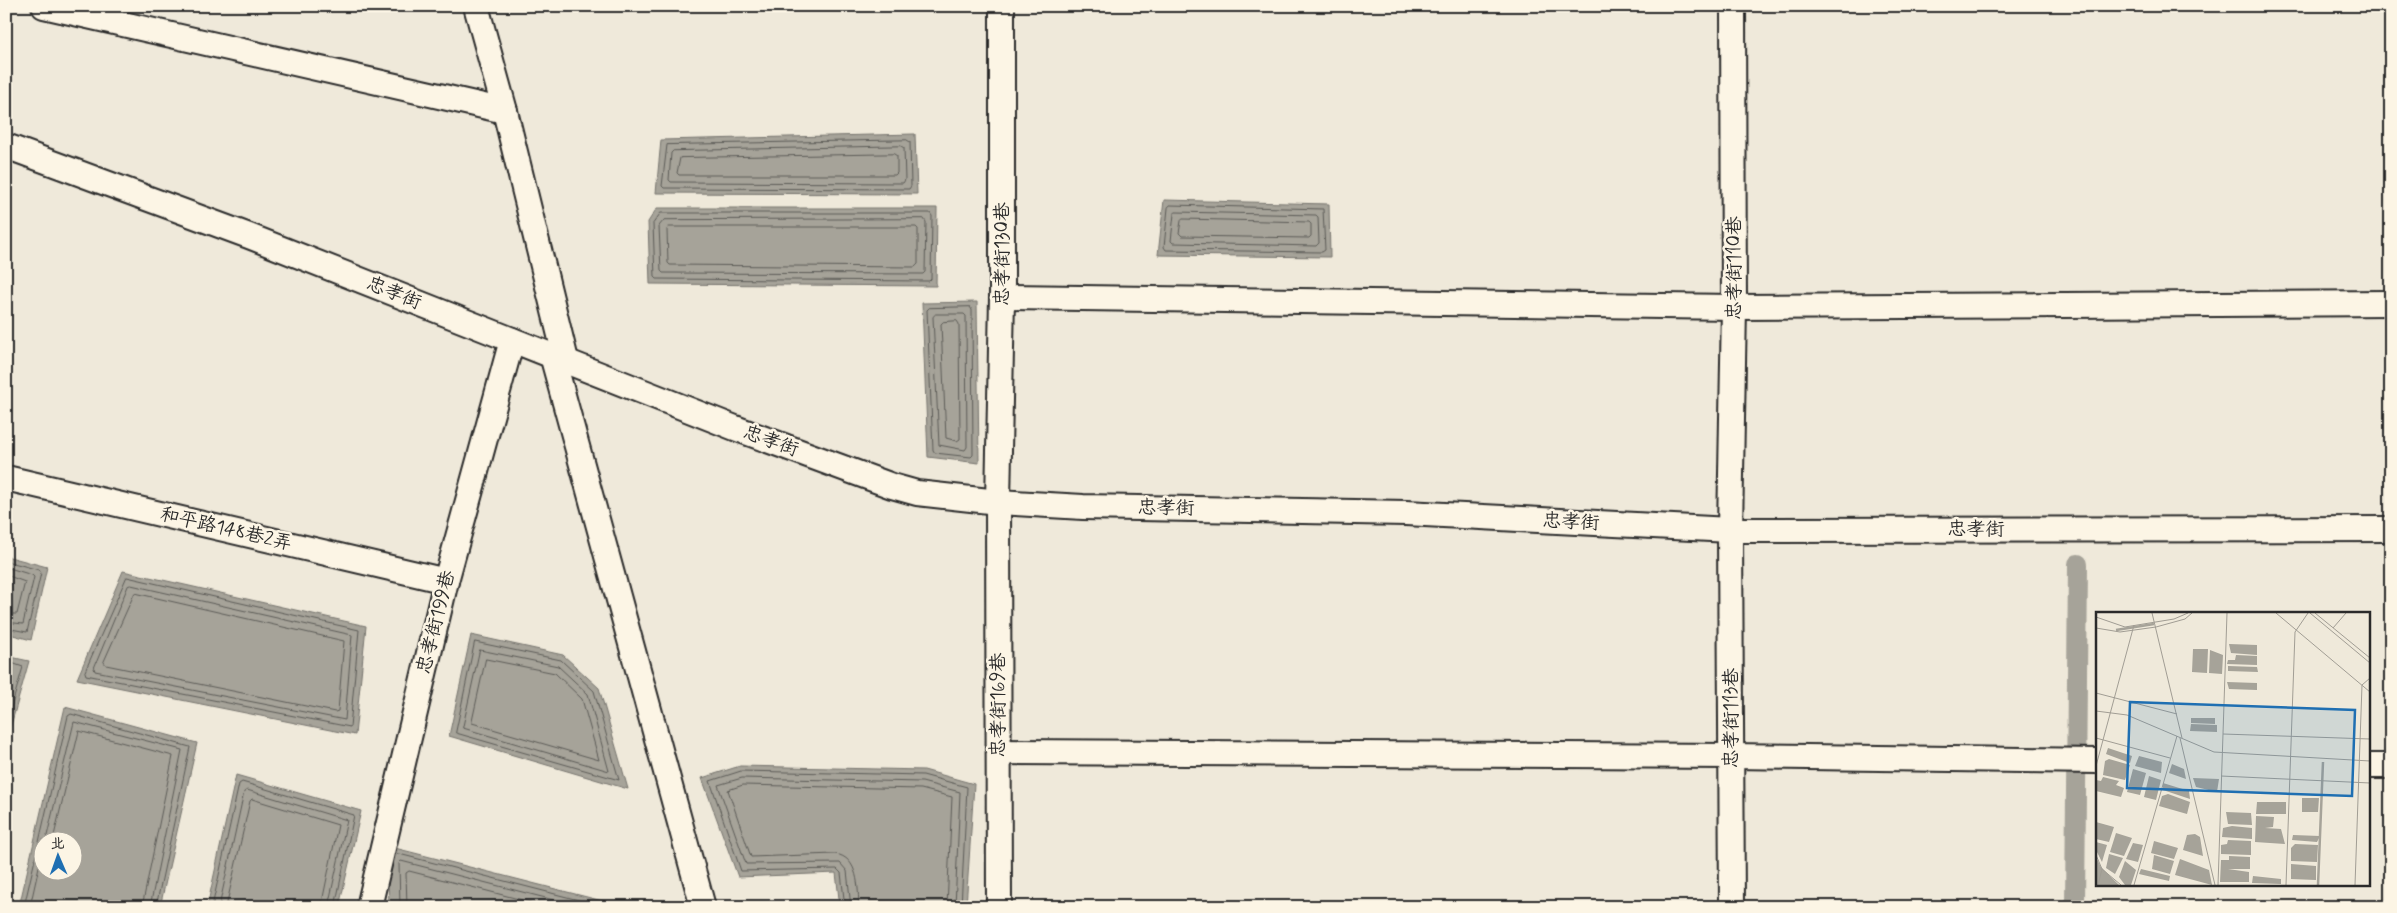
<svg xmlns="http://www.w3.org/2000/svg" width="2397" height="913" font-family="Mynerve,'LXGW WenKai TC',sans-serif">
	<rect width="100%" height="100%" fill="#efe9da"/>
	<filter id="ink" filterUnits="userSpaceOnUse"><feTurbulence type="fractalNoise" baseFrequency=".02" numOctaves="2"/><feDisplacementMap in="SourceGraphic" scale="10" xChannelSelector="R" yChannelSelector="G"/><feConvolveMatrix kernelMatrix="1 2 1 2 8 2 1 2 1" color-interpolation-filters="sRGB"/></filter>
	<g filter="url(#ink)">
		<g fill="#a6a399" stroke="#75736d" fill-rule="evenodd">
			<path d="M 915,134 L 917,194 L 656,193 L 661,140 Z"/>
			<path d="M 1164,200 L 1329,204 L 1330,257 L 1158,255 Z"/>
			<path d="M 657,208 L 937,208 L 936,286 L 650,284 L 648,222 Z"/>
			<path d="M 977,302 L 979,463 L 928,457 L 922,303 Z"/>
			<path d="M 6,556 L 47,567 L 31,640 L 6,633 Z"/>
			<path d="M 123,571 L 366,626 L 355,735 L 77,679 Z"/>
			<path d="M 471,635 L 563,655 L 599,688 L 628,789 L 449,736 Z"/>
			<path d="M 6,656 L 29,661 L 6,743 Z"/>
			<path d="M 65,707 L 197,743 L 160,907 L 19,907 ZM 72,840 L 72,870 L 42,870 L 42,840 Z"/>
			<path d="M 740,766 L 924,770 L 974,784 L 966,907 L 840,907 L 836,873 L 738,877 L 702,778 Z"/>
			<path d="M 236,775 L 361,811 L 339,907 L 207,907 Z"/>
			<path d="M 387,846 L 626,907 L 389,907 Z"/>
		</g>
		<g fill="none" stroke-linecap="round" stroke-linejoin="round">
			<g stroke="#5c5b57" stroke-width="1">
				<path d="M 907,140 L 910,142 L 911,186 L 909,189 L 664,188 L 662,186 L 667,145 Z"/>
				<path d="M 901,146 L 904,148 L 905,180 L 903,183 L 671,182 L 669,180 L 671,153 L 673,151 Z"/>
				<path d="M 894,154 L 897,156 L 897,173 L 895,175 L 679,175 L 677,173 L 680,158 Z"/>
				<path d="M 1170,205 L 1323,209 L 1325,250 L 1322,252 L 1166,250 L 1164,247 L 1168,208 Z"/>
				<path d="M 1176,212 L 1316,215 L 1318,217 L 1319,243 L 1316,246 L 1173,243 L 1171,241 L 1174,214 Z"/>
				<path d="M 661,213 L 930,213 L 932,216 L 931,279 L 929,281 L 657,279 L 655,277 L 653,224 Z"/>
				<path d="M 924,219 L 926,222 L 925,272 L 923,274 L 663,273 L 661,271 L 659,226 L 664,220 Z"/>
				<path d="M 1183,219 L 1309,222 L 1311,224 L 1311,236 L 1309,238 L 1182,236 L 1179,233 L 1181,221 Z"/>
				<path d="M 669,227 L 916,227 L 918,229 L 918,264 L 915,267 L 670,265 L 668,263 L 667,230 Z"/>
				<path d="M 970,307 L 972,310 L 973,455 L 971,457 L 935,453 L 933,450 L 927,310 L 929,308 Z"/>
				<path d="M 936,314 L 964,314 L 966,316 L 967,447 L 965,450 L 939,445 L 933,317 Z"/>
				<path d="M 957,321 L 959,324 L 960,439 L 957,441 L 946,438 L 941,324 L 943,322 Z"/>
				<path d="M 6,561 L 39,570 L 41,573 L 27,632 L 6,628"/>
				<path d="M 6,567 L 32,575 L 34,577 L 23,624 L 6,622"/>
				<path d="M 6,575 L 25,582 L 17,614 L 6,614"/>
				<path d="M 127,577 L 359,630 L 350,727 L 86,675 L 85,672 Z"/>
				<path d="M 131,585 L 352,635 L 345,720 L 95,671 L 94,668 L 128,586 Z"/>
				<path d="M 135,593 L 344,641 L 338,711 L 335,712 L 106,665 L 104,662 Z"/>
				<path d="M 475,642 L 561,660 L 594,691 L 619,780 L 456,733 Z"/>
				<path d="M 480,650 L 558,666 L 588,694 L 609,771 L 463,728 Z"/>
				<path d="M 486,659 L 555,673 L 582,699 L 599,760 L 472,723 Z"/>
				<path d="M 6,661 L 23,667 L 6,725"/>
				<path d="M 46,840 L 74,722 L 182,750 L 150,907"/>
				<path d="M 53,840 L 79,731 L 173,756 L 142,907"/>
				<path d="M 395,853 L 606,907"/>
				<path d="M 24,907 L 68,716 L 71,714 L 190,747 L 156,907"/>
				<path d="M 30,907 L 42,853"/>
				<path d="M 212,907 L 239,784 L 242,782 L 354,815 L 335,907"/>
				<path d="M 219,907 L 244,792 L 247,790 L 347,820 L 328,907"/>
				<path d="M 226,907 L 250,801 L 252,799 L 338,825 L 321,907"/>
				<path d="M 400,907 L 399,863 L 401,861 L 581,907"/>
				<path d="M 407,907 L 406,873 L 409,871 L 550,907"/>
				<path d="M 845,907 L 841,873 L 837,869 L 741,871 L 710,781 L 741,771 L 923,775 L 967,787 L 961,907"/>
				<path d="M 851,907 L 847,871 L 840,863 L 746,864 L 718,785 L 742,778 L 922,782 L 960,792 L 955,907"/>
				<path d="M 859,907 C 858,888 859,857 835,854 L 751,857 L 728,790 L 743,785 L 921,789 L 952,797 L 947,907"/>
			</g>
			<path stroke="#a6a399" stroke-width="20" d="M 2075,907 L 2078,564"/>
			<defs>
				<g id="minor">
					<path d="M 44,6 L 505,111"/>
					<path d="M 476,6 L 505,111 L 566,360"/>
					<path d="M 6,146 L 249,236 L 735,428 L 892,486 L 917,493 L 998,502 L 1083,507 L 1406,513 L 1730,530 L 2391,529"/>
					<path d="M 1002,297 L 1734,307 L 2391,303"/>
					<path d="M 552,355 L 703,907"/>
					<path d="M 6,478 L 446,581"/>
					<path d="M 999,752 L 1731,756 L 2097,761"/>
					<path d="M 2368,766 L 2391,766"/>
					<path d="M 369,907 L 446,581 L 512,340"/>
					<path d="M 999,907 L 998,502 L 1002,297 L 1002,6"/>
					<path d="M 1732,907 L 1730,530 L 1734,307 L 1733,6"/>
				</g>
			</defs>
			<use href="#minor" stroke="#2b2b2b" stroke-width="28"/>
			<use href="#minor" stroke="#fcf5e5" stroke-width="24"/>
		</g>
	</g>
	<g text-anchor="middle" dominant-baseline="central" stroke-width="5" stroke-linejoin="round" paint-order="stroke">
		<g font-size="19" fill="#2b2b2b" stroke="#fcf5e5">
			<text transform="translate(1002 254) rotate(-90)">忠孝街130巷</text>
			<text transform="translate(1734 268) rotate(-90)">忠孝街110巷</text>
			<text transform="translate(394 293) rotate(22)">忠孝街</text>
			<text transform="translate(771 441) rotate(20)">忠孝街</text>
			<text transform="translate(1166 508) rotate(1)">忠孝街</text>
			<text transform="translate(1571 522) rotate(3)">忠孝街</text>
			<text transform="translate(226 529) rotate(13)">和平路148巷2弄</text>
			<text x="1976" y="529">忠孝街</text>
			<text transform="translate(436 622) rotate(-76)">忠孝街199巷</text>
			<text transform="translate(998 705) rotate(-90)">忠孝街169巷</text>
			<text transform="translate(1731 718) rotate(-90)">忠孝街113巷</text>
		</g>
	</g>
	<g transform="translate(2096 612)">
		<rect width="274" height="274" fill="#efe9da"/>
		<path d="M 133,32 L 161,33 L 161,43 L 135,41 ZM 97,37 L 112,37 L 111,61 L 96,60 ZM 114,38 L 127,43 L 126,62 L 113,61 ZM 140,43 L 161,44 L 161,53 L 131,52 L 132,48 L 139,48 ZM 132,54 L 161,55 L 162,60 L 132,59 ZM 131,70 L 161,71 L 161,78 L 133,77 ZM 95,106 L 119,106 L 119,112 L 95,111 ZM 95,112 L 121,113 L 121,120 L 94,119 ZM 12,136 L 36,144 L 34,151 L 10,142 ZM 43,144 L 66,150 L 65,161 L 39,154 ZM 13,147 L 34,153 L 29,168 L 7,163 L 9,149 ZM 76,152 L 88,157 L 90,167 L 73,161 ZM 37,157 L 50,161 L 44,183 L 31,180 ZM 53,164 L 65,168 L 60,188 L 48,185 ZM 7,165 L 23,169 L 20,173 L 28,176 L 25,185 L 0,179 L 0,168 L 5,169 ZM 97,166 L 123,167 L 121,180 L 100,175 ZM 67,171 L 93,179 L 94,187 L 67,178 ZM 72,182 L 94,190 L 91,202 L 63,194 L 66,184 ZM 206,186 L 223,186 L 222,200 L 206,200 ZM 161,190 L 190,190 L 190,202 L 160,202 ZM 130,200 L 155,201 L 156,213 L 132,212 ZM 160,204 L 178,205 L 177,215 L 169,216 L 185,217 L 189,232 L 159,230 ZM 0,210 L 18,215 L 13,230 L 0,227 ZM 136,214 L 156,216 L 156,227 L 126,225 L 127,216 ZM 20,221 L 36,226 L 28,244 L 14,240 ZM 99,222 L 104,225 L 107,244 L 87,238 L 91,223 ZM 197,223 L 224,224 L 221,230 L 196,228 ZM 132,228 L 155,229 L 155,243 L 125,242 L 125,233 L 131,232 ZM 58,229 L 82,236 L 78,247 L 55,241 ZM 0,230 L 11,233 L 6,250 L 0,238 ZM 37,231 L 47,233 L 42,250 L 30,247 ZM 199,232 L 222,233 L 221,250 L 195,249 L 195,236 ZM 13,242 L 27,246 L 19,262 L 10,256 ZM 58,243 L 78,249 L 74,262 L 56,257 ZM 133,244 L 154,245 L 154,257 L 132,257 L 153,260 L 153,270 L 124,270 L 125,248 L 133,248 ZM 0,245 L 5,255 L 23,273 L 0,273 ZM 84,247 L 113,258 L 116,273 L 79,263 ZM 29,249 L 40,258 L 35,273 L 29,273 L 23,265 ZM 195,252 L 220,254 L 220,268 L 195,267 ZM 45,257 L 74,264 L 73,269 L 43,262 ZM 157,264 L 185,267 L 185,272 L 156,271 Z" fill="#a6a399"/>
		<path fill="none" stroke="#a6a399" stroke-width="2.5" d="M 20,18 L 58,12M 222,273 L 227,150"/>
		<path fill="none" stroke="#a19d94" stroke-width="1" d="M 56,1 L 86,126M 180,1 L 274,80M 214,1 L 274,51M 219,1 L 274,46M 0,5 L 29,15 L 78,7 L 92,1M 0,16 L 24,20 L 60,15 L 89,7 L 96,1M 237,16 L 250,1M 0,81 L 81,102M 0,99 L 31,103 L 118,140 L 274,149M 127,122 L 274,127M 0,126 L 74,146M 84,126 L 119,273M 0,154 L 38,13M 125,164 L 274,171M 0,243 L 6,257 L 2,273M 6,257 L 25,273M 38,273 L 81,124M 122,273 L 131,1M 190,273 L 199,20 L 212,1M 259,273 L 266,73 L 274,66"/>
		<path fill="#1f6fb2" fill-opacity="0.15" stroke="#1f6fb2" stroke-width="2.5" d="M 34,90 L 259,98 L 256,184 L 31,176 Z"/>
		<rect width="274" height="274" fill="none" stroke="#2b2b2b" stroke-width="2.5"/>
	</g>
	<rect width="2397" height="913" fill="none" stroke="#fcf5e5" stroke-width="25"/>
	<rect x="12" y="12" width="2372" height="888" fill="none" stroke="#2b2b2b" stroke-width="2" filter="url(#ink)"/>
	<g transform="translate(58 856) rotate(358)"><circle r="24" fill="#fcf5e5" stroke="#a8a49b"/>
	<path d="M0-4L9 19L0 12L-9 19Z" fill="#1f6fb2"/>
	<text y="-8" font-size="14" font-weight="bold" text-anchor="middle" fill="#2b2b2b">北</text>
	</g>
</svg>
